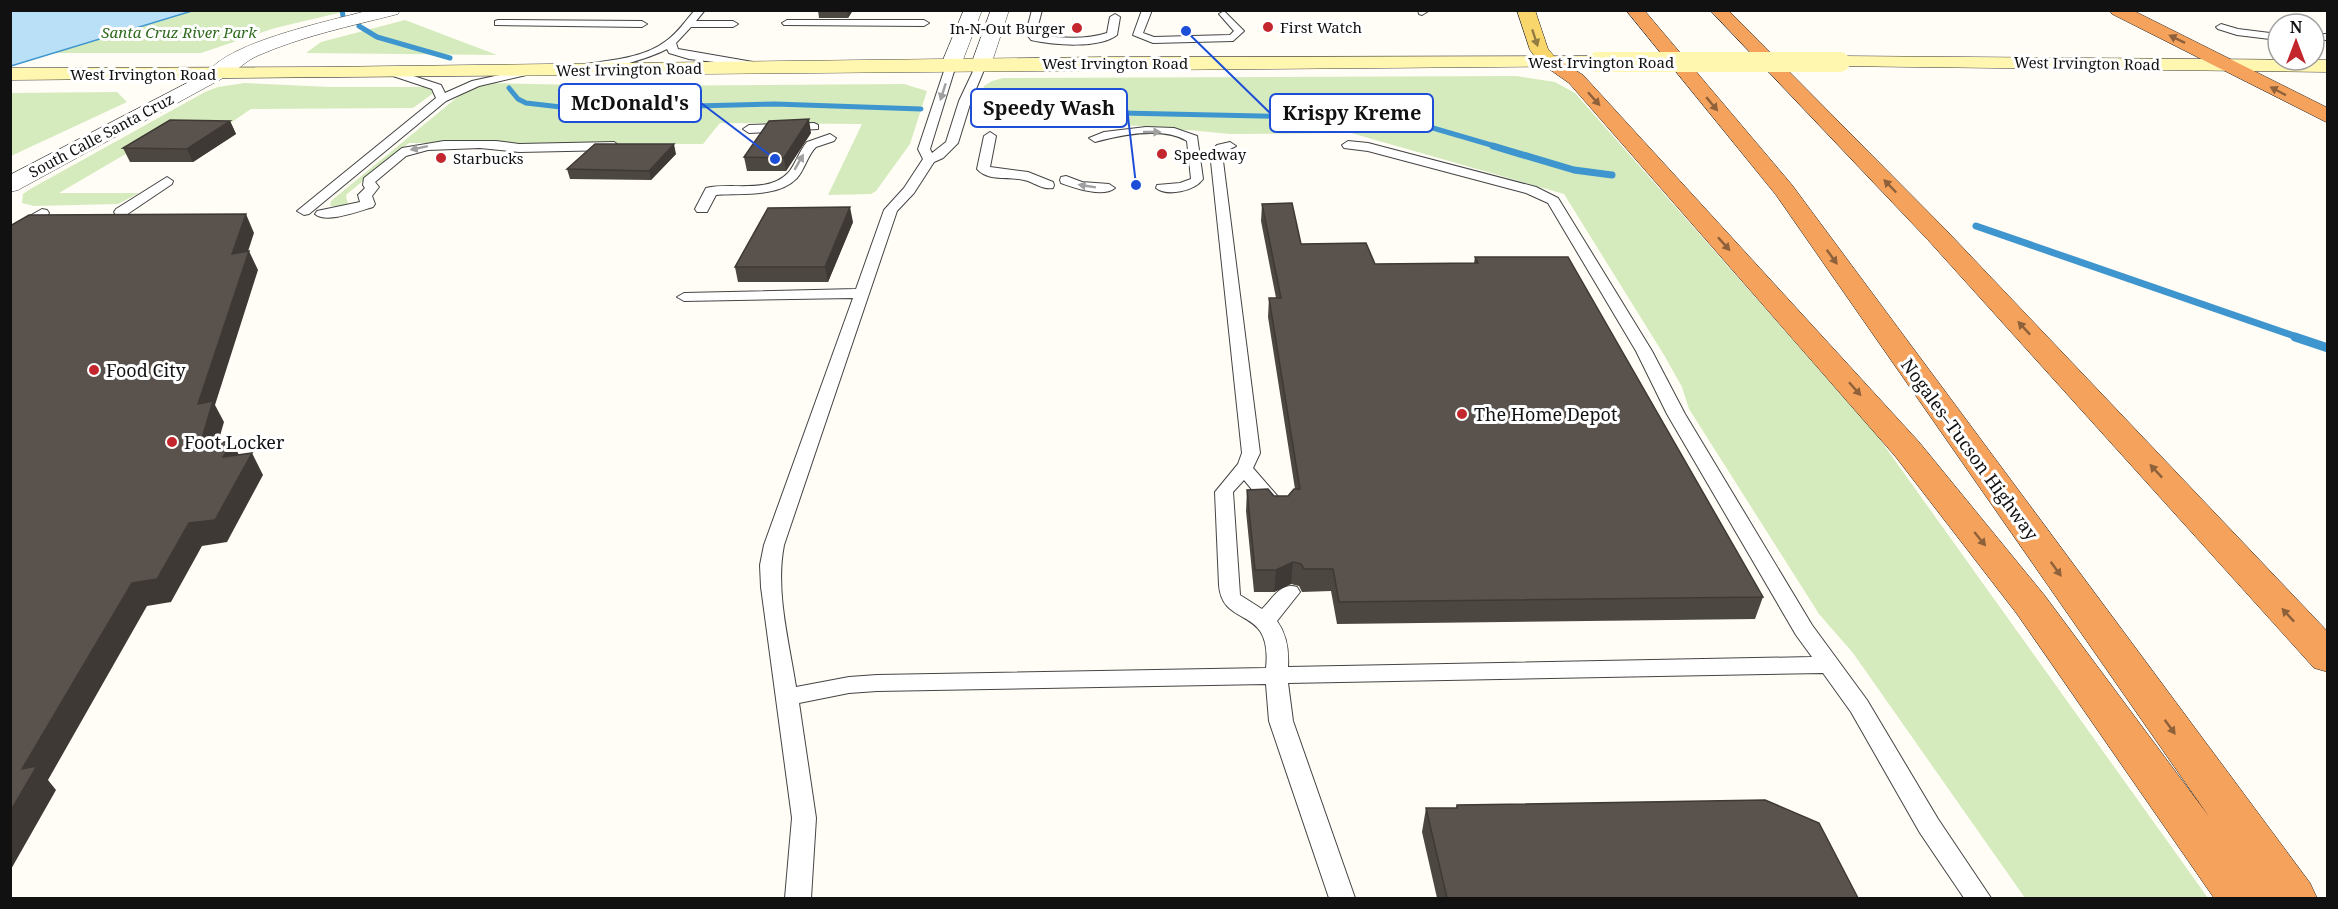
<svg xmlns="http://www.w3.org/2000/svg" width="2338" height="909" font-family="'Noto Serif',serif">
	<rect width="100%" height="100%" fill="#fffdf5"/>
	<g fill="#d5ebbd">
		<path d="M 10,11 L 347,11 L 275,28 L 201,53 L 11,53 Z"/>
		<path d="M 405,20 L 497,55 L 306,53 L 321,42 Z"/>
		<path d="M 1516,76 L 1555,82 L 1575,93 L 1876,434 L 2208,898 L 2025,898 L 1853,653 L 1819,614 L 1689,409 L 1682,387 L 1664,355 L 1564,194 L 1351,133 L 1230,134 L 1189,130 L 1142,130 L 1142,126 L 1098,124 L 990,125 L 974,123 L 984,86 L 992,81 L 1003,78 Z"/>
		<path d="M 245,83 L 330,87 L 426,87 L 434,89 L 435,92 L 413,108 L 251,109 L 226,126 L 165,131 L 59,193 L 139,193 L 118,204 L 34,206 L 22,203 L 23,194 L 32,188 L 205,92 L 218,87 Z"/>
		<path d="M 488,83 L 634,86 L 904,84 L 927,91 L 910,144 L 876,191 L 871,194 L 828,195 L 862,124 L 720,123 L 703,144 L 409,143 L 347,194 L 346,197 L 348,203 L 340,206 L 330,206 L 331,201 L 466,90 Z"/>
		<path d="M 117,92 L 127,102 L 11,156 L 11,93 Z"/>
	</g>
	<path fill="#b9e0f7" stroke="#3f96cf" stroke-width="1.5" d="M 11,10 L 192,10 L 192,11 L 11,66 Z"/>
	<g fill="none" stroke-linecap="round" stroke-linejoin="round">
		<g stroke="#3f96cf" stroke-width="5">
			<path d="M 342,10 L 343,16"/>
			<path d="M 359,26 L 377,37 L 450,58"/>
			<path d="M 509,88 L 518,99 L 526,103 L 578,109 L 775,104 L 921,109"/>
			<path d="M 978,110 L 1402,119 L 1498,147"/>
		</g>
		<g stroke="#3f96cf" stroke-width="7">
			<path d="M 1493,146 L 1574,170 L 1612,175"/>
			<path d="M 1976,226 L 2300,338"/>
		</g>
		<path stroke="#3f96cf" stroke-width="9" d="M 2295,337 L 2328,348"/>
		<defs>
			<g id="service">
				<path d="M 695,10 L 705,10 L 696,21 L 733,21 L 738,24 L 733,27 L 691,27 L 676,43 L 678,49 L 753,62 L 758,65 L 757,67 L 689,59 L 669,53 L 667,49 C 652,57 593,77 580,67 L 585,64 C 612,60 644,58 666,41 C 677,34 686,20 695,10 Z"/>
				<path d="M 1032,10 L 1042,10 L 1036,33 L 1038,35 C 1061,38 1085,40 1107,33 L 1110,17 L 1115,14 L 1120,17 L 1117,35 C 1099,49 1053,45 1031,40 L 1026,33 Z"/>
				<path d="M 1142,10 L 1152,10 L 1143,33 L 1154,37 L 1230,35 L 1234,31 L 1219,14 L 1224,11 L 1244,31 L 1233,41 L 1153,43 L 1133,35 Z"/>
				<path d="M 1418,10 L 1430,10 L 1422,15 L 1419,14 Z"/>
				<path d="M 498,20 L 642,21 L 647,24 L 642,27 L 495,25 L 495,21 Z"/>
				<path d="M 787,20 L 924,20 L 929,23 L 924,26 L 784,25 L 782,23 Z"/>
				<path d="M 2221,24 L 2238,29 L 2278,34 L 2278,40 L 2237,35 L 2218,29 L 2216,27 Z"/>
				<rect x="2314" y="34" width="14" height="6"/>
				<path d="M 951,62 L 956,65 L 930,149 L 932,153 L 946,142 L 959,101 L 976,65 L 981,62 L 986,65 L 971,101 L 958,143 L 943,158 L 934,162 L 914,193 L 897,211 L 784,545 C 775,591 789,641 796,687 L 849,677 L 877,675 L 1266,668 C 1273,604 1222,629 1219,585 L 1215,492 L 1238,464 L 1242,453 L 1210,152 L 1217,145 L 1230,142 L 1236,146 L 1222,153 L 1260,453 L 1253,468 L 1287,507 L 1284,511 L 1270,511 L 1244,480 L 1233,492 L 1240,595 L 1262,609 C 1273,598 1281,582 1297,587 L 1300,592 L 1277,621 C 1287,635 1289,650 1288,667 L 1812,657 L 1796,635 L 1667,414 L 1636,351 L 1548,203 L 1526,193 L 1368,151 L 1344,148 L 1342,145 L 1348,141 L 1368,143 L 1536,187 L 1558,198 L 1652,351 L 1685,414 L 1812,625 L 1867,700 L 1938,819 L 1991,898 L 1964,898 L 1920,833 L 1851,712 L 1823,673 L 1288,683 L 1293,721 L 1355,898 L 1329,898 L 1269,721 L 1266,684 L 877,691 L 849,693 L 799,703 L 816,818 L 811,898 L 785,898 L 792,818 L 761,587 L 760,565 L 764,545 L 853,298 L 684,301 L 677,297 L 684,293 L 856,289 L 884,210 L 904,188 L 923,159 L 918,149 L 946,65 Z"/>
				<path d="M 531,68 L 535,69 L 535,73 L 479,86 L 446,101 L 309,214 L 304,215 L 297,211 L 436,98 L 432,89 L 387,74 L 387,70 L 395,70 L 441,85 L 445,93 L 472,81 Z"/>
				<path d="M 814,123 L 818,125 L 818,129 L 749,133 L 743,129 L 749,125 Z"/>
				<path d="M 1146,127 L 1174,128 L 1197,136 L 1203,179 C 1195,191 1167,197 1156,188 L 1157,185 L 1180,183 L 1191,179 L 1187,141 C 1162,126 1121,135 1095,142 L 1089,138 L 1104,132 Z"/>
				<path d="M 990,132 L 996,136 L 990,167 L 1028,172 L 1053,182 L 1054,185 L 1053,188 C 1042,190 1034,182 1024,180 C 1008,176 989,182 977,169 L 984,136 Z"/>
				<path d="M 830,134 L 836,138 L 834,141 L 816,147 C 807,156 805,169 797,178 C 778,198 740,193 716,195 L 707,212 L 697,212 L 695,209 L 706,188 C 731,182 768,194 788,173 C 796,164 799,151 807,142 Z"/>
				<path d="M 444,141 L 496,141 L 519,144 L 614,142 L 620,146 L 614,150 L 519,152 L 480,148 L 428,150 L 406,156 L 375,182 L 379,187 L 372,196 L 375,204 L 373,207 C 359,211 326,224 315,214 L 317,211 L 360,202 L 358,195 L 365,188 L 363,185 L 364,178 L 402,148 Z"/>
				<path d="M 1066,176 L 1082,182 L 1109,184 L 1115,188 C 1103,198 1075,188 1061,183 L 1060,180 L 1061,177 Z"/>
				<path d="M 167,177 L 173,181 L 172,184 L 126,215 L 116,215 L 114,212 L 116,209 Z"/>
				<path d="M 42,209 L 47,210 L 49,213 L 47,216 L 10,237 L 10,227 Z"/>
			</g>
			<g id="minor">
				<path d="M 370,10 L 400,10 L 398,14 C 351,26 302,36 257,56 C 241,63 227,83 209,78 L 206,74 C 229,41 331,21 370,10 Z"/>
				<path d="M 964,10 L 982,10 L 961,65 L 958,69 L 944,69 L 941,65 Z"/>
				<path d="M 991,10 L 1009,10 L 991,65 L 988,69 L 974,69 L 971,65 Z"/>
			</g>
			<path id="tertiary" d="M 216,68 L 223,70 L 226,74 L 223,78 L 18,190 L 10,192 L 10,175 Z"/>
			<g id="secondary">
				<path d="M 1597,56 L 1604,58 L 1607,62 L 1604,66 L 10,80 L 10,68 L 319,67 L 1105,57 Z"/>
				<path d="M 1840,56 L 2328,60 L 2328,72 L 1833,66 L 1830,62 L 1833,58 Z"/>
			</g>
			<path id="primary" d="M 1517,10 L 1535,10 L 1548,49 L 1559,62 L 1556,66 L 1542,66 L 1530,50 Z"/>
			<g id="motorway">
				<path d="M 1626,10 L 1644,10 L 1792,185 L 2310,883 L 2317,898 L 2214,898 L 2017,614 L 1895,456 L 1569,83 L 1539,62 L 1542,58 L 1556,58 L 1583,75 L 1919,442 L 2045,596 L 2210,818 L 1776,195 Z"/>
				<path d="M 1710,10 L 1728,10 L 1946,230 L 2328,632 L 2328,672 L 2314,668 L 1928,240 Z"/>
				<path d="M 2110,10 L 2132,10 L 2328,108 L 2328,123 L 2112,14 Z"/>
			</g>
		</defs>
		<use href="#service" stroke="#444" stroke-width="2"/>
		<use href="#minor" stroke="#444" stroke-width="1"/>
		<use href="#tertiary" stroke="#444" stroke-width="1"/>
		<use href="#secondary" stroke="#333" stroke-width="1"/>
		<use href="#primary" stroke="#222" stroke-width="1"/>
		<use href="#motorway" stroke="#222" stroke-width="1"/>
		<use href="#service" fill="#fff" fill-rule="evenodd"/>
		<use href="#minor" fill="#fff" fill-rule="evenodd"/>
		<use href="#tertiary" fill="#fff" fill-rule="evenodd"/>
		<use href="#secondary" fill="#fff6b0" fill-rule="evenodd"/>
		<use href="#primary" fill="#f9d66b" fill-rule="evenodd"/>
		<use href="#motorway" fill="#f5a25d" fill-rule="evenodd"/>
		<defs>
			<path id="secondary-bridge" d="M 1597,62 L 1840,62"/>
		</defs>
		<use href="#secondary-bridge" stroke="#333" stroke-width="20" stroke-linecap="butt"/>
		<use href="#secondary-bridge" stroke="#fff6b0" stroke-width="20"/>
	</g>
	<g fill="#4d4742">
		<path d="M 818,10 L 853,10 L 848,18 L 819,18 Z"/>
		<path d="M 230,121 L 236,134 L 193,162 L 130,162 L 123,148 Z"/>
		<path d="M 811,133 L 786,171 L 747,171 L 744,157 Z"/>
		<path d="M 676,154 L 651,180 L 570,179 L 567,169 Z"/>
		<path d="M 1262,204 L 1301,244 L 1375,264 L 1474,263 L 1475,257 L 1763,597 L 1755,619 L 1337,624 L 1331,591 L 1302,592 L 1299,586 L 1291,584 L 1274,592 L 1254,592 L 1246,511 L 1247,490 L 1274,496 L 1288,496 L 1295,489 L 1268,317 L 1269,298 L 1276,298 L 1261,221 Z"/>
		<path d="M 853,222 L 828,282 L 738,282 L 735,267 Z"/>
		<path d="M 1457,805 L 1858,898 L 1437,898 L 1422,832 L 1426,808 L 1456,808 Z"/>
	</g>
	<g fill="#3f3936">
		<path d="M 847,10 L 853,10 L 848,18 Z"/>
		<path d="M 809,119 L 811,133 L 786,171 L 784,158 Z"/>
		<path d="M 230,121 L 236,134 L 193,162 L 187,149 Z"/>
		<path d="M 674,144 L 676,154 L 651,180 L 649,171 Z"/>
		<path d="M 850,207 L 853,222 L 828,282 L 825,267 Z"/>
		<path d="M 246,214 L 254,233 L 241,273 L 232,254 Z"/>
		<path d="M 249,251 L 258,270 L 215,405 L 224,422 L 211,467 L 200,445 L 198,404 Z"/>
		<path d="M 232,441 L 243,463 L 223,457 Z"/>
		<path d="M 252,453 L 263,475 L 227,542 L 202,546 L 171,602 L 147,606 L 48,780 L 56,790 L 10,871 L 10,812 L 22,769 L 132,583 L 189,523 Z"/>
		<path d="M 1293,562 L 1291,584 L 1274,592 L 1276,570 Z"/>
	</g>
	<g fill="#5a524d" stroke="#3f3936" stroke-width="1.5">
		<path d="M 809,119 L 784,158 L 744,157 L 769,121 Z"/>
		<path d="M 170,120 L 230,121 L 187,149 L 123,148 Z"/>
		<path d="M 595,144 L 674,144 L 649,171 L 567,169 Z"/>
		<path d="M 1292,203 L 1301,244 L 1366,243 L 1375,264 L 1478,263 L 1475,257 L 1568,257 L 1763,597 L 1339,602 L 1333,569 L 1304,569 L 1301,564 L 1293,562 L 1276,570 L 1255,570 L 1247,490 L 1268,489 L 1274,496 L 1288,496 L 1294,489 L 1300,489 L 1269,298 L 1281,298 L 1262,204 Z"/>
		<path d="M 850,207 L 825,267 L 735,267 L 768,208 Z"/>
		<path d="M 246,214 L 232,254 L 249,251 L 198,404 L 213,401 L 200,445 L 232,441 L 223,457 L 252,453 L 215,520 L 189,523 L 157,579 L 132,583 L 22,769 L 37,766 L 10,812 L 10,226 L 29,215 Z"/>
		<path d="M 1765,800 L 1819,823 L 1858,898 L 1447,898 L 1426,808 L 1457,808 L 1457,805 Z"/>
	</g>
	<defs><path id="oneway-solid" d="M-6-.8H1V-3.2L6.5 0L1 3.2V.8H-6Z" transform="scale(1.5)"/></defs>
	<use fill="#917d42" href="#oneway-solid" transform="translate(1535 38) rotate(72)"/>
	<g fill="#8e613b">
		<use href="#oneway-solid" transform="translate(2177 39) rotate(-154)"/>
		<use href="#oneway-solid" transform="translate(2278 91) rotate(-152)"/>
		<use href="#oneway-solid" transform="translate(1594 99) rotate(48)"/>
		<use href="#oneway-solid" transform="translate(1712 104) rotate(50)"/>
		<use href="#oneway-solid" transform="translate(1890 186) rotate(-134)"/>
		<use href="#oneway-solid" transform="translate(1724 244) rotate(48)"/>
		<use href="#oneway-solid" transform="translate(1832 257) rotate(54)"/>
		<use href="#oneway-solid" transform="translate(2024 328) rotate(-133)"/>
		<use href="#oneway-solid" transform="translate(1855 389) rotate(48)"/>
		<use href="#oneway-solid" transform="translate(2156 471) rotate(-133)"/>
		<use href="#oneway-solid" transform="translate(1980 539) rotate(51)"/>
		<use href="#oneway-solid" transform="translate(2056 569) rotate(54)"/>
		<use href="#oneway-solid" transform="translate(2288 615) rotate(-133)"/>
		<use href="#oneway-solid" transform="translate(2170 727) rotate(54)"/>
	</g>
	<g fill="#a0a0a0">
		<use href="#oneway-solid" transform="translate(943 92) rotate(108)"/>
		<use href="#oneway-solid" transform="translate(1152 132)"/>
		<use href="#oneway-solid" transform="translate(419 148) rotate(168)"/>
		<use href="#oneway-solid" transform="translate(799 162) rotate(-60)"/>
		<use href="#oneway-solid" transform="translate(1087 186) rotate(-171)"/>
	</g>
	<g fill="#c4262e" stroke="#fff" stroke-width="2">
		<circle cx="1268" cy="27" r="6"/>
		<circle cx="1077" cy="28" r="6"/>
		<circle cx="1162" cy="154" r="6"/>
		<circle cx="441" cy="158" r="6"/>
		<circle cx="94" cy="370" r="6"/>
		<circle cx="1462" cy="414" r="6"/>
		<circle cx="172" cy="442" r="6"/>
	</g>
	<g text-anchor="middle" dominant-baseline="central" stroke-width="6" stroke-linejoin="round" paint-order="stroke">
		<g font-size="15" fill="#111" stroke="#fff" text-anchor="start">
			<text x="1280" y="27">First Watch</text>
			<text x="1065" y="28" text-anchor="end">In-N-Out Burger</text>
			<text x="1174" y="154">Speedway</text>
			<text x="453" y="158">Starbucks</text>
		</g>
		<g font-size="15" font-style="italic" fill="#2f6b1f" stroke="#fff">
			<text x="179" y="32">Santa Cruz River Park</text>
		</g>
		<g font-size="15" fill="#111" stroke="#fff">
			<text x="1601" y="62">West Irvington Road</text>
			<text x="1115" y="63">West Irvington Road</text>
			<text transform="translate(2087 63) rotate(1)">West Irvington Road</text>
			<text transform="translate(629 69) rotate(-1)">West Irvington Road</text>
			<text x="143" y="74">West Irvington Road</text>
			<text transform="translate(101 135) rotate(-28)">South Calle Santa Cruz</text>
		</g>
		<g font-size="18" fill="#111" stroke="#fff" text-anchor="start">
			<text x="106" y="370">Food City</text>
			<text x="1474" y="414">The Home Depot</text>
			<text x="184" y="442">Foot Locker</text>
		</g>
		<g font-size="18" fill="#111" stroke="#fff">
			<text transform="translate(1970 449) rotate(54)">Nogales–Tucson Highway</text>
		</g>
	</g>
	<path fill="none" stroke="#1d4ed8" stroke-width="2" d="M775 159L701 103M1136 185L1127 108M1186 31L1270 113"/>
	<g fill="#1d4ed8" stroke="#fff" stroke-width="2">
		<circle cx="775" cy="159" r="6"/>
		<circle cx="1136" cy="185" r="6"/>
		<circle cx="1186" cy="31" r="6"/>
	</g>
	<g fill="#fff" stroke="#1d4ed8" stroke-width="2">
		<rect x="559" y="84" width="142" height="38" rx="6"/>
		<rect x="971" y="89" width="156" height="38" rx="6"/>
		<rect x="1270" y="94" width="163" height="38" rx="6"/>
	</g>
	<g font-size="20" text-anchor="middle" font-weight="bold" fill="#111">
		<text x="630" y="110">McDonald's</text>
		<text x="1049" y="115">Speedy Wash</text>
		<text x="1352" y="120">Krispy Kreme</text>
	</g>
	<rect width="2338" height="909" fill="none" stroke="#111111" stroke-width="24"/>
	<g transform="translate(2296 42)"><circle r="28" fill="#ffffff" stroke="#a0a0a0" stroke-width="1.5"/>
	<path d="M0-4.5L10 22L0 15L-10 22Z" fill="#c4262e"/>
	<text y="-9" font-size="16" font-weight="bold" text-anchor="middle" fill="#111111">N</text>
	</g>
</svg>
